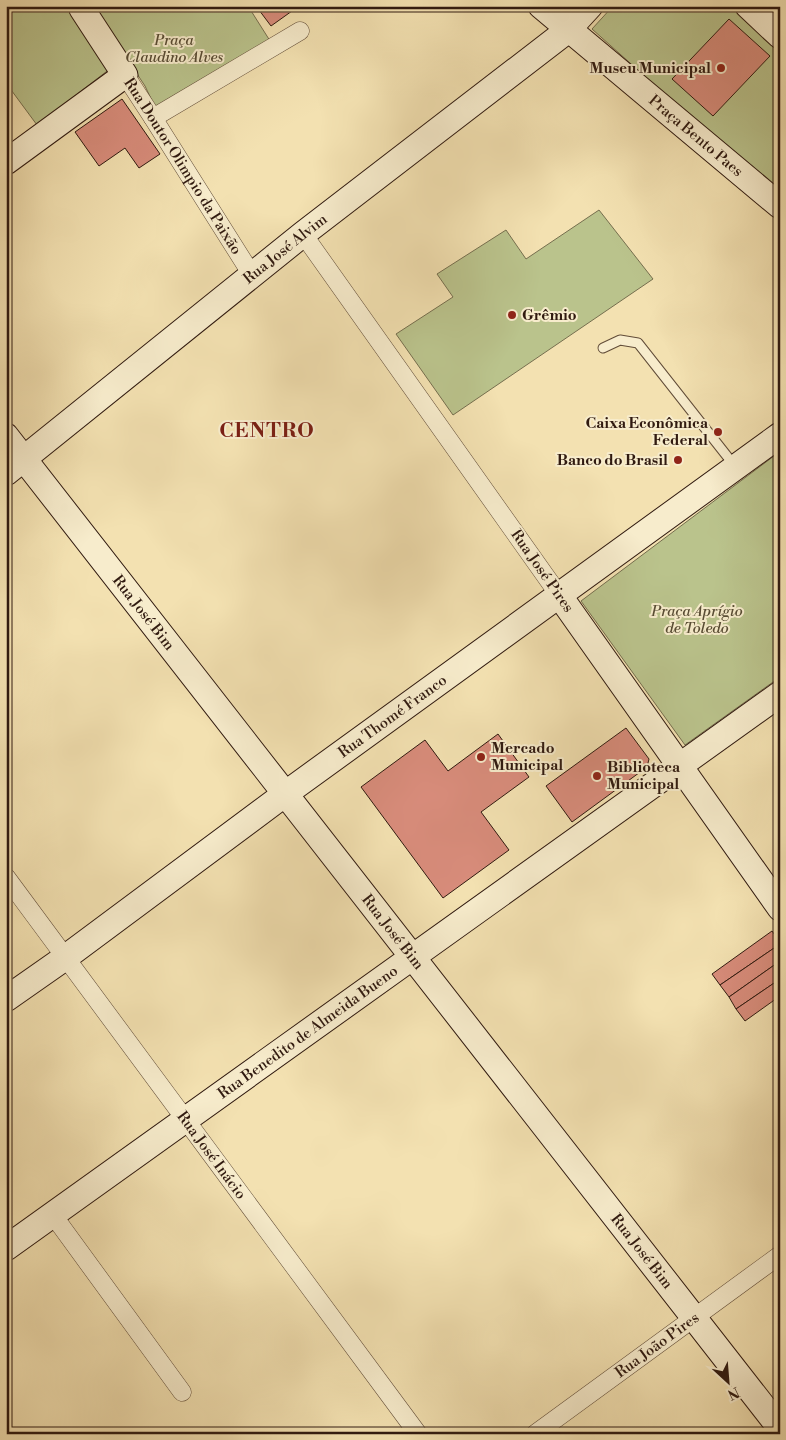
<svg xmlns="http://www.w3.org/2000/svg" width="786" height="1440" font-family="'Libre Bodoni',serif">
	<rect width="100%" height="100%" fill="#f3e1b1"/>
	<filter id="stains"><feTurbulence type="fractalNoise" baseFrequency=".004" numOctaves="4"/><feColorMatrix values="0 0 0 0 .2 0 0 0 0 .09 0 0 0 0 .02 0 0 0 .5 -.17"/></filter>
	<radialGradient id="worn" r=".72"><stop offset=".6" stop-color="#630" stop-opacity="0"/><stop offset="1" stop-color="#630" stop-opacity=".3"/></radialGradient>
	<g fill="#bac38c" stroke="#756e4e">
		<path d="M 6,6 L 65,6 L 111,68 L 37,125 L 6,83 Z"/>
		<path d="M 107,6 L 248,6 L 272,44 L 156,109 L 145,86 L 97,13 Z"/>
		<path d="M 613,6 L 738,6 L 780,44 L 780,197 L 592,29 Z"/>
		<path d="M 599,210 L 653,279 L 453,415 L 396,334 L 453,297 L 437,274 L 506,230 L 526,259 Z"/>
		<path d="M 774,456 L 780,463 L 780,677 L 685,745 L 581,601 Z"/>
	</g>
	<g fill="#d88c7b" stroke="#301a10">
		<path d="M 256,6 L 299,6 L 271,26 Z"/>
		<path d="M 729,19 L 770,56 L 713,116 L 672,79 Z"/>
		<path d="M 122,99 L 160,154 L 139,168 L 125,148 L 99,166 L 75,132 Z"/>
		<path d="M 626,728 L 649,759 L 647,767 L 572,822 L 546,786 Z"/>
		<path d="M 498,734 L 529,777 L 481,812 L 509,850 L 443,898 L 361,787 L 425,740 L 448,771 Z"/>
		<path d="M 772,931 L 780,942 L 780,944 L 720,985 L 712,974 Z"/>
		<path d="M 780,944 L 780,961 L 729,997 L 720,985 Z"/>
		<path d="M 780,961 L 780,979 L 736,1009 L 729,997 Z"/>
		<path d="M 780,979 L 780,996 L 745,1021 L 736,1009 Z"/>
	</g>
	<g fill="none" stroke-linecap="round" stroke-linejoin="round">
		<defs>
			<path id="lane" d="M 603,348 L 620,340 L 638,343 L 734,465"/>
			<g id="street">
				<path id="s1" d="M 125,75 L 153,118 L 252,275"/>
				<path d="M 153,118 L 300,31"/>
				<path d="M 303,234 L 559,595"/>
				<path id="s2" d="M 6,877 L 418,1434"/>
				<path d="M 53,1215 L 182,1392"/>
				<path id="s3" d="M 535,1434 L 780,1255"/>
			</g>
			<g id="secondary">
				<path id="s4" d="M 541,6 L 780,206"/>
				<path d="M 748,6 L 780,36"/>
				<path d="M 6,162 L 125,75 L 82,9 L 86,6"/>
				<path id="s5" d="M 6,436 L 780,1428"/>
				<path id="s6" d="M 6,473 L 303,234 L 568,30 L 590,6"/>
				<path d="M 559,595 L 780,908"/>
				<path id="s7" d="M 6,999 L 66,957 L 285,794 L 780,435"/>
				<path id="s8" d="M 6,1248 L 780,694"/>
			</g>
		</defs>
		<use href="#lane" stroke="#614c38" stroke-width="11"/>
		<use href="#street" stroke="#614c38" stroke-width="19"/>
		<use href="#secondary" stroke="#301a10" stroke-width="27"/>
		<use href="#lane" stroke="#f7eccc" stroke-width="9"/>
		<use href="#street" stroke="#f7eccc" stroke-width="18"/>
		<use href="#secondary" stroke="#f7eccc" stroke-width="25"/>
	</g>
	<g fill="#8f2418" stroke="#f7eccc" stroke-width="2">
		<circle cx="721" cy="68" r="5"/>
		<circle cx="512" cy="315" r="5"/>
		<circle cx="718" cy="432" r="5"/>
		<circle cx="678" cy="460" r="5"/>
		<circle cx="481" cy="757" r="5"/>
		<circle cx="597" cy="776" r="5"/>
	</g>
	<g text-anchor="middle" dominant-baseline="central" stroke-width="4" stroke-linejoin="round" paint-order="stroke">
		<g font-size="15" font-style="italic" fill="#594d35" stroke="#f7eccc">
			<text x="174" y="40">Praça<tspan x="174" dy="17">Claudino Alves</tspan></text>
			<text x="697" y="611">Praça Aprígio<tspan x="697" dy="17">de Toledo</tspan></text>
		</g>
		<g font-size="15" font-weight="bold" fill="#301a10" stroke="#f7eccc" text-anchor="end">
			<text x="711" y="68">Museu Municipal</text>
			<text x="522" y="315" text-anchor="start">Grêmio</text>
			<text x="708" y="423">Caixa Econômica<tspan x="708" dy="17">Federal</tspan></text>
			<text x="668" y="460">Banco do Brasil</text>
			<text x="491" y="748" text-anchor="start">Mercado<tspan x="491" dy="17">Municipal</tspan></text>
			<text x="607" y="767" text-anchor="start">Biblioteca<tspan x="607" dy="17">Municipal</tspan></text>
		</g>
		<g font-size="15" fill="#301a10" stroke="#f7eccc">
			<text stroke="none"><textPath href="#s4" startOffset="202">Praça Bento Paes</textPath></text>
			<text stroke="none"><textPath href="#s1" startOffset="108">Rua Doutor Olimpio da Paixão</textPath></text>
			<text stroke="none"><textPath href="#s6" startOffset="358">Rua José Alvim</textPath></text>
			<text transform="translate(542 571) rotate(55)">Rua José Pires</text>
			<text stroke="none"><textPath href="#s5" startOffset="224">Rua José Bim</textPath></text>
			<text stroke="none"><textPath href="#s7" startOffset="479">Rua Thomé Franco</textPath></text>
			<text stroke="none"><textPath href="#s5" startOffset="629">Rua José Bim</textPath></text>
			<text stroke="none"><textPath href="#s8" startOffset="371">Rua Benedito de Almeida Bueno</textPath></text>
			<text stroke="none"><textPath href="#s2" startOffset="346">Rua José Inácio</textPath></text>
			<text stroke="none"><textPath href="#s5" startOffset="1034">Rua José Bim</textPath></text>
			<text stroke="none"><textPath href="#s3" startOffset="151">Rua João Pires</textPath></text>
		</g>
		<g font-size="20" font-weight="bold" letter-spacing="1" fill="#7a1f14" stroke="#f7eccc">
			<text x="267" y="431">CENTRO</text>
		</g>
	</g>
	<rect width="786" height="1440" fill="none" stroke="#f3e1b1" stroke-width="25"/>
	<rect x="8" y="8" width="771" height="1425" fill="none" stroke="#301a10" stroke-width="2.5"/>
	<rect x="12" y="12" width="761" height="1415" fill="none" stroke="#301a10"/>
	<g transform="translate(728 1382) rotate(154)" stroke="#f7eccc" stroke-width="4" paint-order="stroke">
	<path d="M0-4L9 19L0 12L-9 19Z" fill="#301a10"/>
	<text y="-8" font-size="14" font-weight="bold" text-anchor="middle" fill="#301a10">N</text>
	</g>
	<rect width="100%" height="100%" filter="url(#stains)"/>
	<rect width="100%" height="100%" fill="url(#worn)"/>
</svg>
